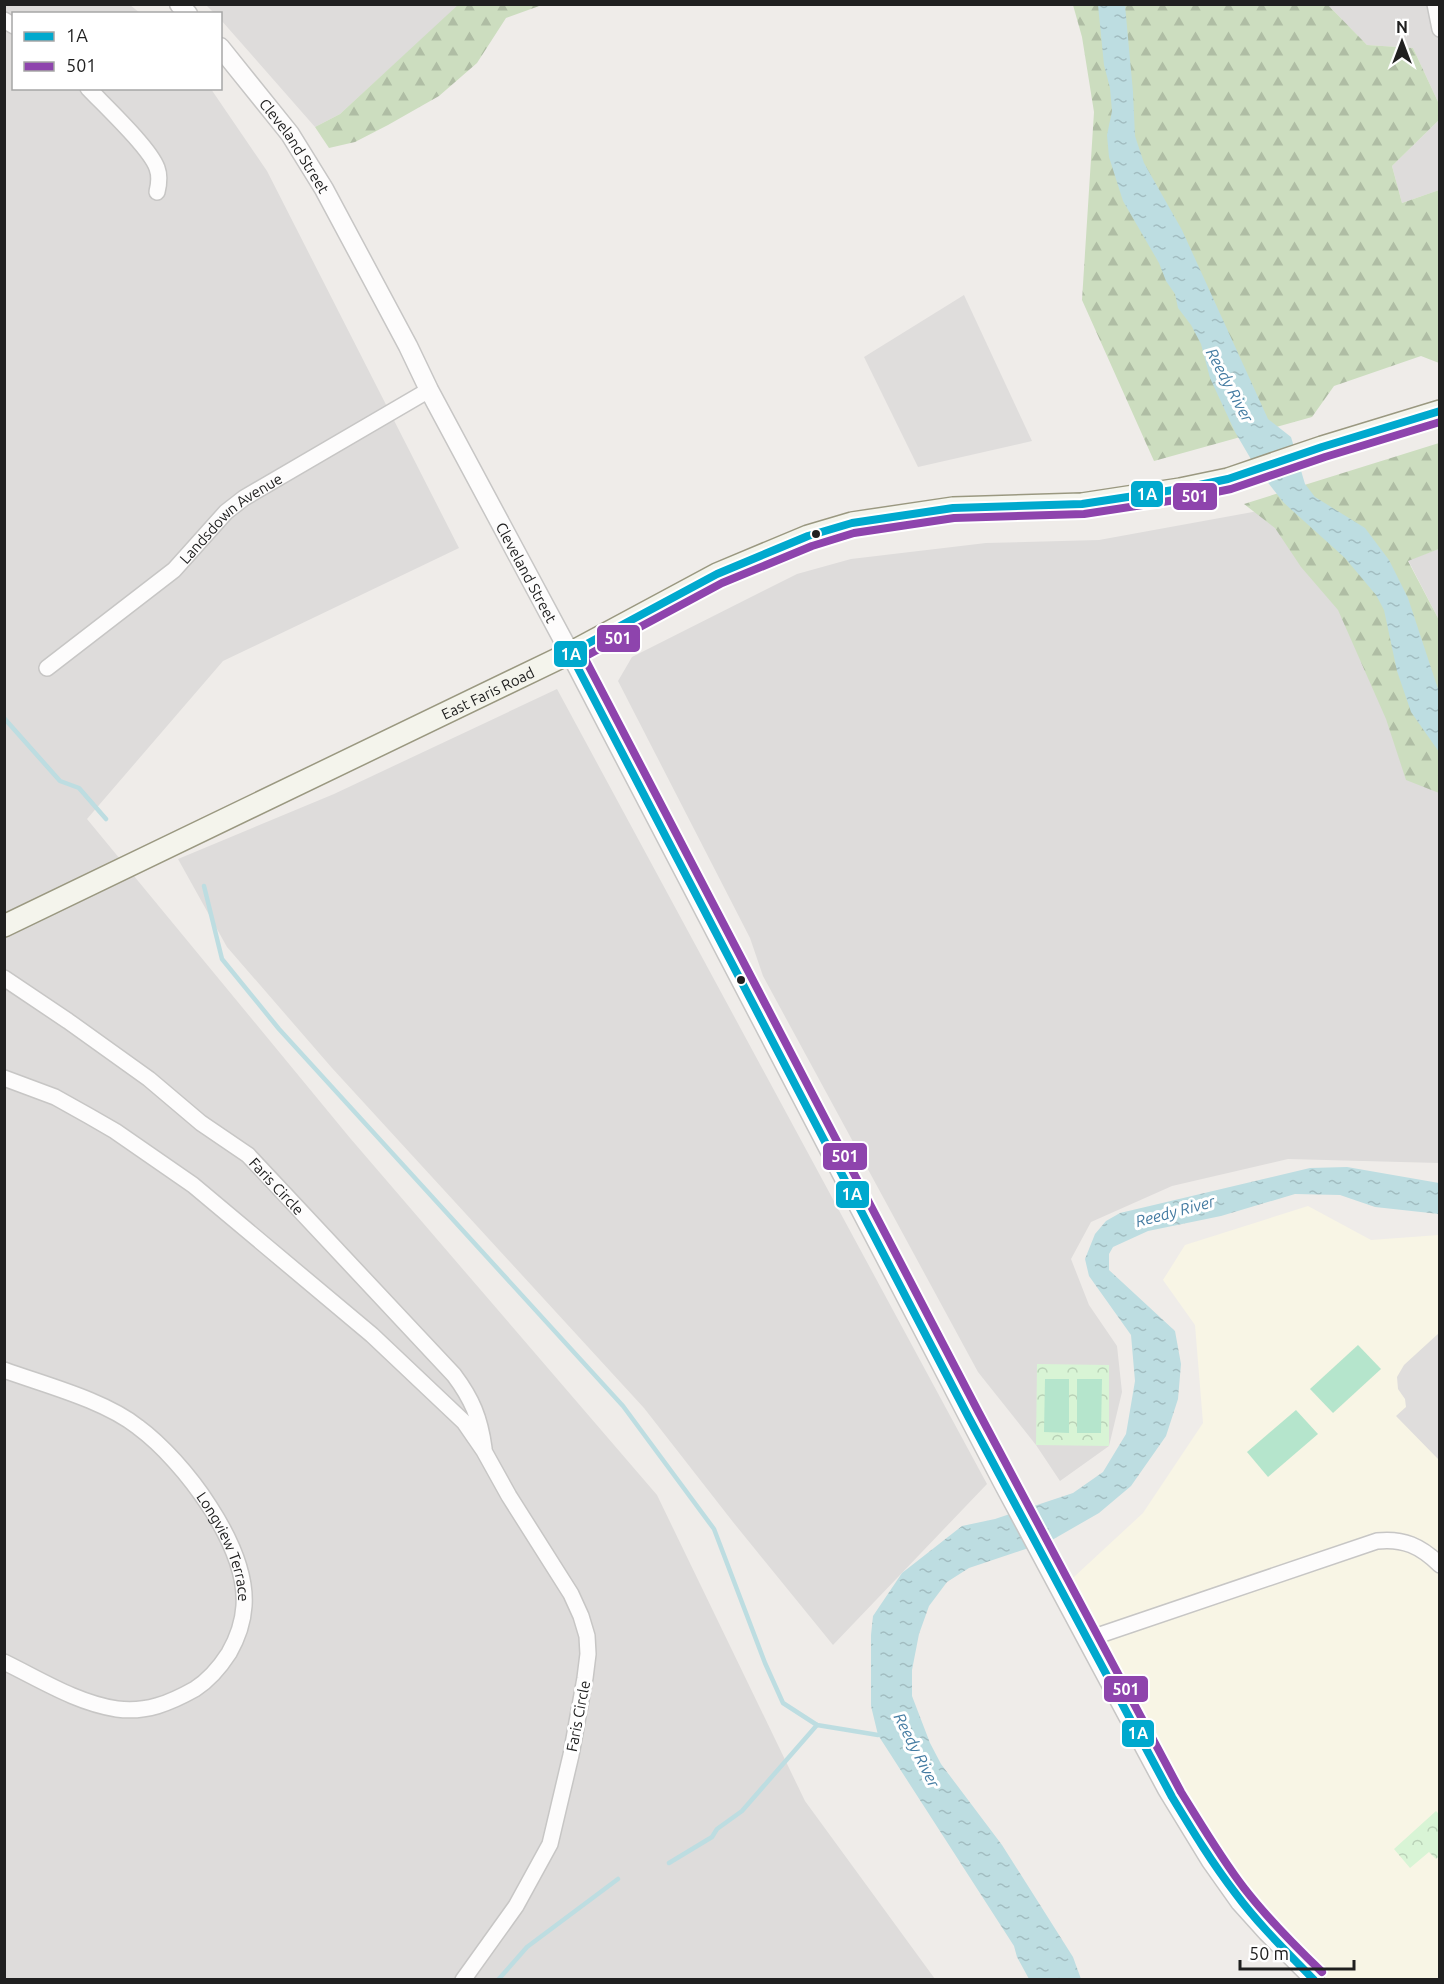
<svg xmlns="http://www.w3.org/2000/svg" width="1444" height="1984" font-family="Ubuntu,sans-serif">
	<defs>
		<pattern id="forest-firs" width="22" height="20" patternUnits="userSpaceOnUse" patternTransform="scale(1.5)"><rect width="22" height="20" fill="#ccddbf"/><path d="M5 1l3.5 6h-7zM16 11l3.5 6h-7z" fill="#afbda4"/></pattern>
		<pattern id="park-crowns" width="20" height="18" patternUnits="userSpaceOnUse" patternTransform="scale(1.5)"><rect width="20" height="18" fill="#d8f4d5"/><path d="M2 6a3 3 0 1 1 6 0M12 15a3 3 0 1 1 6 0" fill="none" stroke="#b9d1b7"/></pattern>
		<pattern id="water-ripples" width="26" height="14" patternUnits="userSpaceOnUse" patternTransform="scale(1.5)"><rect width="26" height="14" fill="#bddde1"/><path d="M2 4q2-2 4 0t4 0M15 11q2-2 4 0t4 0" fill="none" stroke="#a2bdc1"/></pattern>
	</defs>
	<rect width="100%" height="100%" fill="#efece9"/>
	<g fill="#dedcdb">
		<path d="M 5,5 L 130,5 L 140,13 L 14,14 L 14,88 L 211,89 L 267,171 L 459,548 L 223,661 L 87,819 L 350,1138 L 657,1495 L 805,1801 L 935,1979 L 5,1980 Z"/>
		<path d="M 206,5 L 459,5 L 340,114 L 315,127 L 221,20 L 220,14 L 214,13 Z"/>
		<path d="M 1328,5 L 1439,5 L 1439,104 L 1413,48 L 1367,45 Z"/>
		<path d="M 1439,120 L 1439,190 L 1402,203 L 1392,166 Z"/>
		<path d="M 1296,504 L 1439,766 L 1439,1163 L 1288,1159 L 1172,1186 L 1091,1222 L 1071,1259 L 1089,1305 L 1117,1346 L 1122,1392 L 1109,1446 L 1060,1481 L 1036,1445 L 978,1372 L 763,976 L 750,938 L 618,681 L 632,657 L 797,574 L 851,559 L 986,543 L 1099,540 Z"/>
		<path d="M 1439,549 L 1439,620 L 1408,560 Z"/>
		<path d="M 557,689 L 987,1484 L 833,1645 L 733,1522 L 644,1408 L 332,1068 L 227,947 L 178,859 L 334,794 Z"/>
	</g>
	<path fill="#f8f5e5" d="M 1308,1206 L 1371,1240 L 1439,1235 L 1439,1979 L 1315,1979 L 1240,1902 L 1061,1589 L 1143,1513 L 1203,1423 L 1195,1325 L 1163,1280 L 1185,1245 Z"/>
	<g fill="url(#forest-firs)">
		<path d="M 459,4 L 542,5 L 506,18 L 477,63 L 439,96 L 388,125 L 355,142 L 329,148 L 315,127 L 340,114 Z"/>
		<path d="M 1073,5 L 1328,5 L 1367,45 L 1413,48 L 1439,104 L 1439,120 L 1392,166 L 1402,203 L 1439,190 L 1439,363 L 1421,356 L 1334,386 L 1312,417 L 1154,461 L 1082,300 L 1094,112 L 1082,37 Z"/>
		<path d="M 1439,443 L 1439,549 L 1408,561 L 1439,620 L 1439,796 L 1439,793 L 1406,780 L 1386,719 L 1338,610 L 1301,567 L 1275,528 L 1244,504 Z"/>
	</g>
	<g fill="url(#park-crowns)">
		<path d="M 1037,1364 L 1109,1365 L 1109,1446 L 1036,1445 Z"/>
		<path d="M 1436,1811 L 1439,1814 L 1439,1856 L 1436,1859 L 1429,1852 L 1410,1868 L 1394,1849 Z"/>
	</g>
	<g fill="#b5e5cc">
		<path d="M 1358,1345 L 1381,1369 L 1333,1413 L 1310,1389 Z"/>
		<path d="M 1045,1379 L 1069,1379 L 1069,1433 L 1044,1432 Z"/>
		<path d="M 1077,1379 L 1102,1379 L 1101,1433 L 1077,1433 Z"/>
		<path d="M 1296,1410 L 1318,1434 L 1268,1477 L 1247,1452 Z"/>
	</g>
	<g fill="#dfdddc">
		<path d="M 964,295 L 1032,441 L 918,467 L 864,357 Z"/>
		<path d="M 1439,1333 L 1439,1460 L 1396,1416 L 1406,1407 L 1405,1399 L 1398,1389 L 1397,1377 L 1404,1365 Z"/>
	</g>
	<g fill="url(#water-ripples)">
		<path d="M 1098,5 L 1125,5 L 1133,92 L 1135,136 L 1144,163 L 1182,230 L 1268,419 L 1291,437 L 1305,484 L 1315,497 L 1365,528 L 1389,560 L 1408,598 L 1439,692 L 1439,752 L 1411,712 L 1397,671 L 1384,610 L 1376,595 L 1345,558 L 1284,503 L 1255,466 L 1235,432 L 1210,378 L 1201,344 L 1191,325 L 1178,308 L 1175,294 L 1166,281 L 1159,263 L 1123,201 L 1109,157 L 1107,135 L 1112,111 L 1110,88 L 1104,65 Z"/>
		<path d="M 1347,1167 L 1439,1183 L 1439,1214 L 1375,1207 L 1340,1195 L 1295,1194 L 1221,1216 L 1148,1231 L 1113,1247 L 1109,1254 L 1109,1270 L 1175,1331 L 1181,1364 L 1178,1399 L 1166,1436 L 1131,1486 L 1099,1513 L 1052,1540 L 969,1568 L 947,1582 L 929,1606 L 919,1634 L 912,1670 L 912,1696 L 930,1743 L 941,1764 L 1002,1845 L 1073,1957 L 1081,1979 L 1029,1979 L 1017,1957 L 1014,1946 L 878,1735 L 871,1706 L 871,1635 L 873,1616 L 902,1573 L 962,1526 L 995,1519 L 1073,1493 L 1103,1472 L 1126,1434 L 1135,1381 L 1131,1335 L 1089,1276 L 1085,1259 L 1095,1234 L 1106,1221 L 1120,1213 L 1310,1168 Z"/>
	</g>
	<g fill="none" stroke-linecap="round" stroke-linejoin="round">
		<g stroke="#bddde1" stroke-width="4.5">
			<path d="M 4,718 L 60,781 L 79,788 L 106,819"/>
			<path d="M 204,886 L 222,959 L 279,1029 L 623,1406 L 714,1529 L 765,1663 L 783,1703 L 817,1725 L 878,1735"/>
			<path d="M 669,1863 L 712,1837 L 717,1829 L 742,1811 L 817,1725"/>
			<path d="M 498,1980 L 527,1947 L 618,1879"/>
		</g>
		<defs>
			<g id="minor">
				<path d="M 1435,4 L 1440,29"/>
				<path d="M 4,20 L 14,26"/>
				<path d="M 88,88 C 105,106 150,148 157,168 C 160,176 159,184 157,192"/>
				<path id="s1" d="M 47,668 L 174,570 L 226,512 L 244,498 L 429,390"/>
				<path id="s2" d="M 4,978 L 68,1021 L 149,1079 L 201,1123 L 248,1155 L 454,1375 C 472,1399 480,1418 484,1448"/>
				<path d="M 4,1078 L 55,1097 L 89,1116 L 115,1131 L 193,1185 L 372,1335 L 464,1422 L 484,1451 L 509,1496 L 571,1594 L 581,1616 L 587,1636 L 588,1654 L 585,1678 L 571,1755 L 550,1844 L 516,1906 L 463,1980"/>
				<path id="s3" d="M 4,1370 C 45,1385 104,1400 138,1427 C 184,1461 248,1546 244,1606 C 243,1622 237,1639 229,1653 C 220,1667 209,1680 195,1689 C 170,1703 146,1713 117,1709 C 77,1703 41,1680 4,1662"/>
				<path d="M 1088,1639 L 1377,1541 C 1403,1538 1421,1546 1440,1565"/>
			</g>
			<g id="tertiary">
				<path d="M 179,4 L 188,14"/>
				<path id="s4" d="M 220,47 L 290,134 L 324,189 L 408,346 L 429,390 L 570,653 L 1003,1483 L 1167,1789 L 1211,1861 L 1240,1902 L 1267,1932 L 1315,1980"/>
			</g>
			<g id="secondary">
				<path id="s5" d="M 4,926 L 570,653 L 717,574 L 808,536 L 852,523 L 953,508 L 1082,504 L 1180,489 L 1228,479 L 1322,447 L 1440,411"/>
			</g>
		</defs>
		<use href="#minor" stroke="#c7c6c5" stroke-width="18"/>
		<use href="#tertiary" stroke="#c7c6c5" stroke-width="21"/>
		<use href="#secondary" stroke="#9a9880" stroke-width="24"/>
		<use href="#minor" stroke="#fdfcfc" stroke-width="15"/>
		<use href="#tertiary" stroke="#fdfcfc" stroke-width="18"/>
		<use href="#secondary" stroke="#f4f4ec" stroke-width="21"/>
		<defs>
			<path id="bus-1" d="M 1314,1980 C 1287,1952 1259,1925 1236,1894 C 1212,1863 1192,1830 1172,1797 L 969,1418 L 570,653 L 717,574 L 808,536 L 852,523 L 953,508 L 1082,504 L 1180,489 L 1228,479 L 1322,447 L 1440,411"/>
			<path id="bus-2" d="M 1322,1972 C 1295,1946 1268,1919 1244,1888 C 1221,1858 1201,1824 1181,1792 L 979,1413 L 584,657 L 722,583 L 812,546 L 854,533 L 954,518 L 1084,514 L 1182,499 L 1231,489 L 1325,457 L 1440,422"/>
		</defs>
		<use href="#bus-1" stroke="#fff" stroke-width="12"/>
		<use href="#bus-2" stroke="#fff" stroke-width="12"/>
		<use href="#bus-1" stroke="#00a9ce" stroke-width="8"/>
		<use href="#bus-2" stroke="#8e44ad" stroke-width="8"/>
	</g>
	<g fill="#202020" stroke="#fff" stroke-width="2">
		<circle cx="816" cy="534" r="5"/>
		<circle cx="741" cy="980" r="5"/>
	</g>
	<g text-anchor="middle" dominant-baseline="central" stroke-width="6" stroke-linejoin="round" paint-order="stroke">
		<g font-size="15" fill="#202020" stroke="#fff">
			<text stroke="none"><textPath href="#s4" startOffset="124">Cleveland Street</textPath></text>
			<text stroke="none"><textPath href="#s1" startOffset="238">Landsdown Avenue</textPath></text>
			<text stroke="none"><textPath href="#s4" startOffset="610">Cleveland Street</textPath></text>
			<text stroke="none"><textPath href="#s5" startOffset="537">East Faris Road</textPath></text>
			<text stroke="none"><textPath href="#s2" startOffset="344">Faris Circle</textPath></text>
			<text stroke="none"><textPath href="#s3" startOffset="297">Longview Terrace</textPath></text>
			<text transform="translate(578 1716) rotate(-79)">Faris Circle</text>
		</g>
		<g font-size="16" font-style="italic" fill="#457ca2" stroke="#fff">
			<text transform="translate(1230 385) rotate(62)">Reedy River</text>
			<text transform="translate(1175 1211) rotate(-15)">Reedy River</text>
			<text transform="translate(917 1750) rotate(63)">Reedy River</text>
		</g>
	</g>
	<g stroke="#fff" stroke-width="2">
		<rect x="1130" y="480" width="34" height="28" rx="6" fill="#00a9ce"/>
		<rect x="1172" y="482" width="46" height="29" rx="6" fill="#8e44ad"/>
		<rect x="596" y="624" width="45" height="29" rx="6" fill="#8e44ad"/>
		<rect x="553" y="640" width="35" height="28" rx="6" fill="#00a9ce"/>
		<rect x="822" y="1142" width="46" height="29" rx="6" fill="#8e44ad"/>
		<rect x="835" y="1180" width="35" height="29" rx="6" fill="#00a9ce"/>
		<rect x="1103" y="1675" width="46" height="28" rx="6" fill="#8e44ad"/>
		<rect x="1121" y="1719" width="34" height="29" rx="6" fill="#00a9ce"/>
	</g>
	<g font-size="16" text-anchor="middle" font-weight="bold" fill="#fff">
		<text x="1147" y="500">1A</text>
		<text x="1195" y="502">501</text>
		<text x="618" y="644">501</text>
		<text x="571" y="660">1A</text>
		<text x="845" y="1162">501</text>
		<text x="852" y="1200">1A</text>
		<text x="1126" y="1695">501</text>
		<text x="1138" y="1739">1A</text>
	</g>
	<rect width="1444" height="1984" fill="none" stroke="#202020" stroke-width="12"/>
	<rect x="12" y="12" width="210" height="78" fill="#ffffff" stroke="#a6a6a6" stroke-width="1.5"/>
	<rect x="24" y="32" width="30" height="9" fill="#00a9ce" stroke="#a6a6a6" stroke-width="1.5"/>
	<text x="66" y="42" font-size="18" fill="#202020">1A</text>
	<rect x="24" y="62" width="30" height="9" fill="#8e44ad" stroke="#a6a6a6" stroke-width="1.5"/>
	<text x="66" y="72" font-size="18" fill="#202020">501</text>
	<g transform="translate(1402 42)" stroke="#ffffff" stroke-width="4.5" paint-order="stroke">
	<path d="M0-4.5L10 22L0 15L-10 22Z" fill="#202020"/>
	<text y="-9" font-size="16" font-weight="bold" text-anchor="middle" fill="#202020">N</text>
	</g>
	<path d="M1240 1960v9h114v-9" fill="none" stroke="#202020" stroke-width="3"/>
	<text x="1249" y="1960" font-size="18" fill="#202020" stroke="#ffffff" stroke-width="4.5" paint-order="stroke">50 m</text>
</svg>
